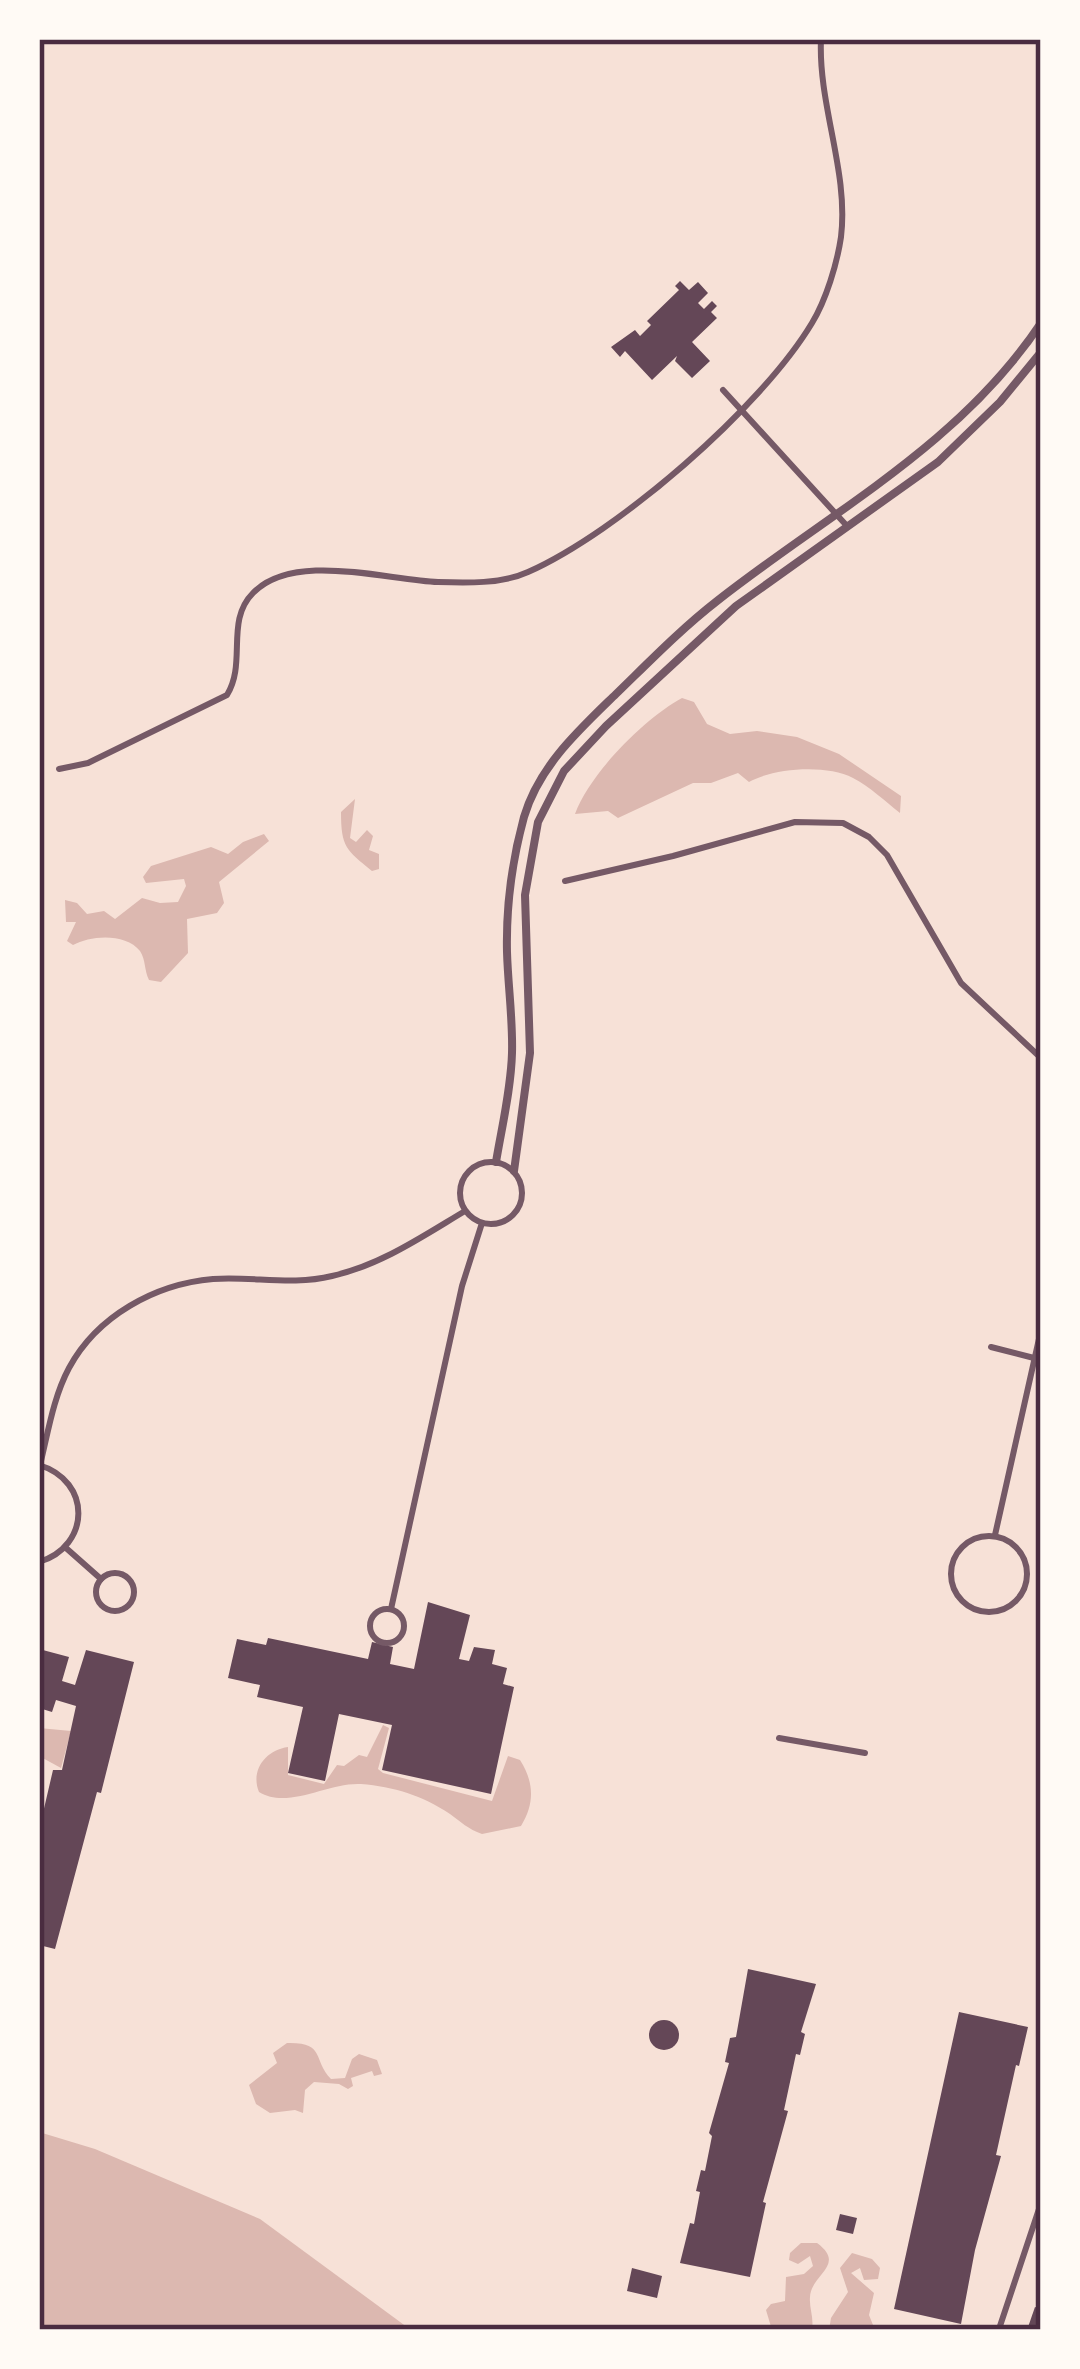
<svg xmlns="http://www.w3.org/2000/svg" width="1080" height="2369" font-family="Karla,sans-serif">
	<rect width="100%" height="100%" fill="#f7e1d7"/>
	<g fill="#dcb8b0">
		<path d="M 682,698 L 694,702 L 707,724 L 730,734 L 757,731 L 797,737 L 839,754 L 901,796 L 900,813 C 885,801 870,787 853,778 C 826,764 774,768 749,782 L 738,773 L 711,783 L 693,783 L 618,818 L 608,811 L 575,814 C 590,773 645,718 682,698 Z"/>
		<path d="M 355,799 L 350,838 L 356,842 L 367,830 L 373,836 L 369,850 L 379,854 L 379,869 L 372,871 C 346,850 341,847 341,812 Z"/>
		<path d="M 264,834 L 269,841 L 219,882 L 224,903 L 217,913 L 187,919 L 188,953 L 161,982 L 149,980 C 144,970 146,960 140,951 C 126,933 91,935 73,945 L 67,941 L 76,922 L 66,922 L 65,900 L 77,903 L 87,914 L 104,911 L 115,919 L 142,898 L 160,903 L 178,902 L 186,886 L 184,879 L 146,883 L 143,877 L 151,866 L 211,847 L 228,854 L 243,842 Z"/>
		<path d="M 383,1725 L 389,1728 L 378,1769 L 383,1773 L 492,1801 L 508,1756 L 520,1760 C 534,1782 535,1803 521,1826 L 482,1834 C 468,1829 461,1822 450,1814 C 422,1795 394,1787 361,1784 C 328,1782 288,1810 259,1792 C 250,1770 266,1750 288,1747 L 288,1775 L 324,1784 L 337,1765 L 344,1766 L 359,1755 L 367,1757 Z"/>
		<path d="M 39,1728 L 71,1731 L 61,1768 L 39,1756 Z"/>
		<path d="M 287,2043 C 326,2042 312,2059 331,2079 L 345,2078 L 352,2059 L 359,2054 L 377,2060 L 382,2074 L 374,2076 L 372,2071 L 351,2078 L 353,2086 L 348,2089 L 339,2084 L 314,2082 L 305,2090 L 303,2113 L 295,2110 L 270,2113 L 256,2104 L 249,2085 L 277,2063 L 273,2053 Z"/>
		<path d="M 39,2132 L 95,2149 L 260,2219 L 411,2330 L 39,2330 Z"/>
		<path d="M 801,2243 L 817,2243 C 847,2265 811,2274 810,2297 C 809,2308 814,2317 812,2329 L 772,2330 L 766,2310 L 771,2304 L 785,2301 L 786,2277 L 804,2274 L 813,2266 L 810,2256 L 798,2264 L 789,2260 L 790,2253 Z"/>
		<path d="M 852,2253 L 872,2259 L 880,2268 L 878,2279 L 864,2280 L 860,2268 L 851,2273 L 874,2293 L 869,2315 L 875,2330 L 829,2330 L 831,2318 L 848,2292 L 840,2268 Z"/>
	</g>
	<g fill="#644757">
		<path d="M 680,281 L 689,290 L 698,282 L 708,293 L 698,303 L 704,309 L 712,301 L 717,306 L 711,312 L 717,318 L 692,342 L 710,361 L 692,378 L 675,361 L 677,356 L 652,380 L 625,351 L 620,357 L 611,347 L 635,330 L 640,336 L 651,325 L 647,321 L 679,290 L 675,286 Z"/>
		<path d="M 428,1602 L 470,1615 L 459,1659 L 469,1661 L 474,1647 L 495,1650 L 492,1664 L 507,1668 L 503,1684 L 514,1687 L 491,1794 L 382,1770 L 392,1725 L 339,1714 L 325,1781 L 288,1773 L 303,1707 L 257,1697 L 260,1685 L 228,1678 L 237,1639 L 266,1645 L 268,1638 L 368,1659 L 372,1642 L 393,1647 L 390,1664 L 414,1669 Z"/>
		<path d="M 39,1649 L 69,1657 L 62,1681 L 75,1685 L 86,1650 L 134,1662 L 101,1793 L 97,1792 L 55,1949 L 39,1945 L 39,1830 L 53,1770 L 62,1770 L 76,1706 L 56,1700 L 52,1712 L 39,1708 Z"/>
		<path d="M 748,1969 L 816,1984 L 801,2032 L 805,2034 L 800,2055 L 796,2054 L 784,2110 L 788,2111 L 763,2202 L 766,2203 L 750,2277 L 680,2263 L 690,2223 L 694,2224 L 700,2192 L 696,2191 L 701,2170 L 705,2171 L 712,2136 L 709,2133 L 729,2063 L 725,2062 L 730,2038 L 736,2037 Z"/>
		<path d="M 959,2012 L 1028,2027 L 1019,2066 L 1016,2065 L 996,2155 L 1001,2156 L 975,2250 L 961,2324 L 894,2309 Z"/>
		<circle cx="664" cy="2035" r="15"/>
		<path d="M 840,2214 L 857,2218 L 853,2234 L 836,2230 Z"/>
		<path d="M 632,2268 L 662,2276 L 657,2298 L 627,2291 Z"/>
		<path d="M 1035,2307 L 1041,2309 L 1041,2330 L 1027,2330 Z"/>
	</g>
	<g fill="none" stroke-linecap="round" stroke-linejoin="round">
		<g stroke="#755966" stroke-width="6">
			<path d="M 723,390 L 847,526"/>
			<path d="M 59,769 L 88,763 L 227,695 C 247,663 225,621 253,593 C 294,551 386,580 438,582 C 466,583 502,584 528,572 C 618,532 761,408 812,323 C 826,300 837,264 841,237 C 849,172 818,105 821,39"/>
			<path d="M 565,881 L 673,856 L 795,822 L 843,823 L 869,837 L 887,855 L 961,983 L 1041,1058"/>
			<circle cx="491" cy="1193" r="31"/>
			<path d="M 991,1347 L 1034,1358"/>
			<path d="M 39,1465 C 92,1481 91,1546 39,1562"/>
			<path d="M 40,1465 C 48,1433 53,1398 69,1368 C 97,1316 155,1284 213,1279 C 253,1276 292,1286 332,1276 C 381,1265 423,1236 465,1211"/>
			<path d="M 995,1535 L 1041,1330"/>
			<circle cx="989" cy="1574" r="38"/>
			<path d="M 66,1548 L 101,1579"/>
			<circle cx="115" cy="1592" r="19"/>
			<path d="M 391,1609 L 462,1286 L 482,1223"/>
			<circle cx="387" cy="1626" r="17"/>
			<path d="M 779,1738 L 865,1753"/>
			<path d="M 999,2329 L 1041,2203"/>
		</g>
		<g stroke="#755966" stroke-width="8">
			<path d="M 496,1162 C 502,1126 511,1089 512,1053 C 513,1020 508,986 507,952 C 506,907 512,861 524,817 C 539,766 579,730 616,694 C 649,662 681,629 717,601 C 830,512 959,446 1041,323"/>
			<path d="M 514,1171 L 530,1053 L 525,895 L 538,822 L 564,771 L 606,726 L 736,606 L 938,462 L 1000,402 L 1041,352"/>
		</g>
	</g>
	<rect width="1080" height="2369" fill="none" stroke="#fffaf5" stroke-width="84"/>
	<rect x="42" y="42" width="996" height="2285" fill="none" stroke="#4a2c40" stroke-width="4.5"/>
</svg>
